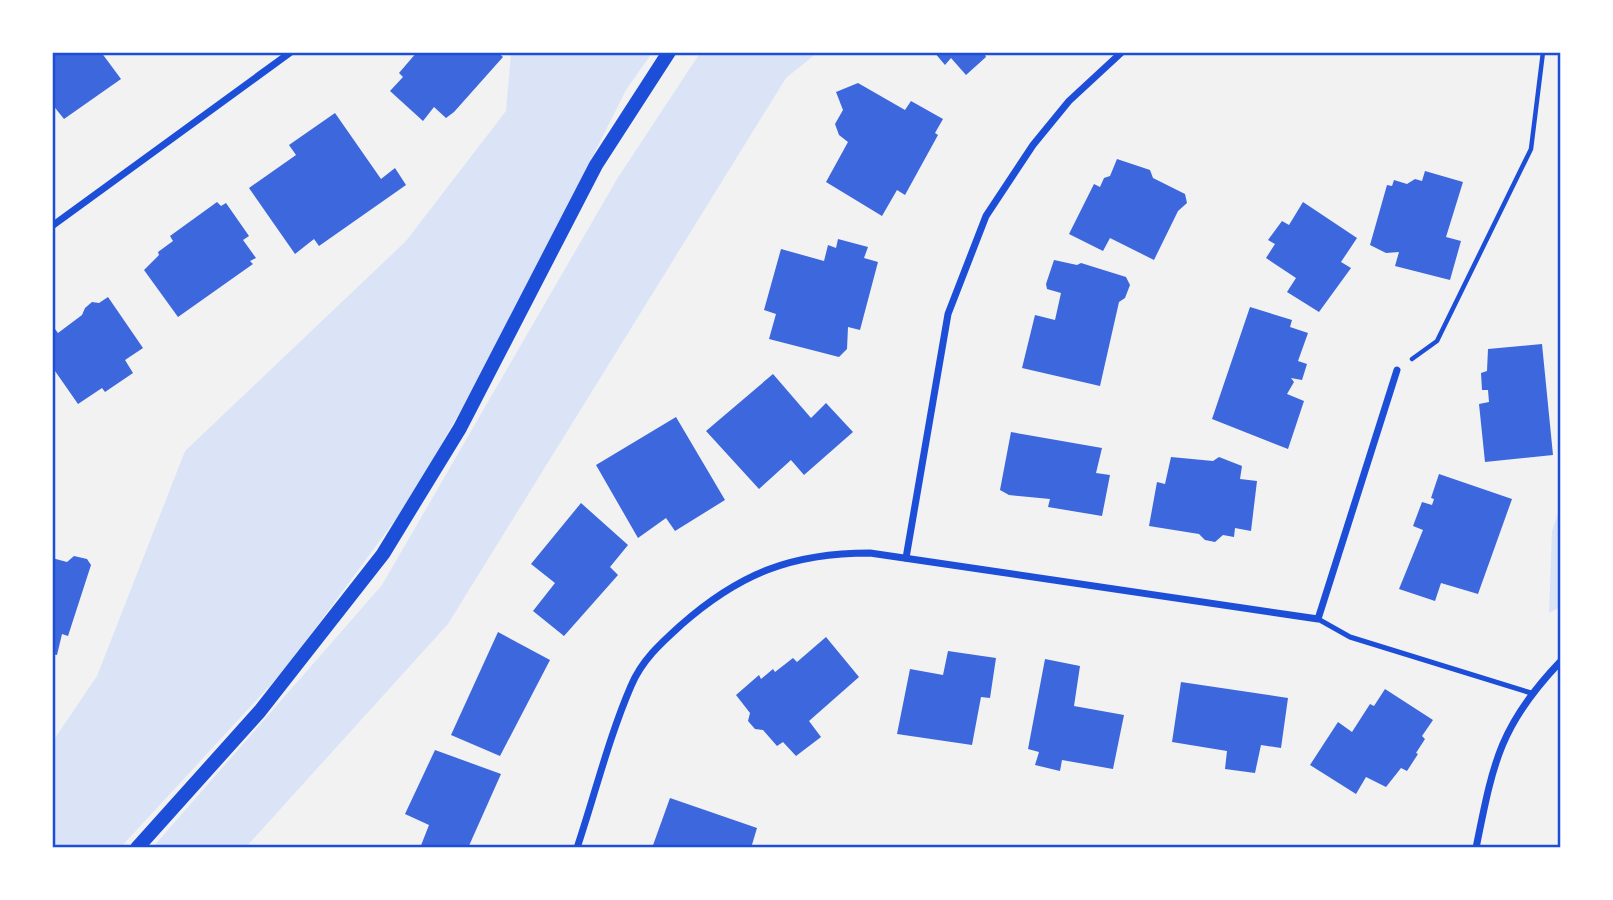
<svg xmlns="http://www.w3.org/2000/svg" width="1613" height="900" font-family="'IBM Plex Serif',serif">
	<rect width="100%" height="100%" fill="#f2f2f2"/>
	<g fill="#dbe4f7">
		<path d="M 511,53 L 652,53 L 626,90 L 499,343 L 409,501 L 286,668 L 121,847 L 53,848 L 53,741 L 97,676 L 185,451 L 406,241 L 506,111 Z"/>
		<path d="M 700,53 L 817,53 L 786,78 L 448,624 L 246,847 L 153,847 L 382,585 L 617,179 Z"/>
		<path d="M 1560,507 L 1560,607 L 1549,613 L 1552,531 Z"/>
	</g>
	<g fill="#3d67dc">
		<path d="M 52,52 L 101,52 L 121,79 L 64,119 L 52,104 Z"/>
		<path d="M 417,52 L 498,52 L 503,57 L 454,112 L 446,118 L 434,107 L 423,121 L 390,91 L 403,77 L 399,73 Z"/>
		<path d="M 934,52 L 984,52 L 986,57 L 966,75 L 951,58 L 945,65 Z"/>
		<path d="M 858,83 L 905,110 L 911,101 L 943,119 L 935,133 L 938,135 L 905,195 L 897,190 L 882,216 L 826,182 L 848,142 L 839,135 L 835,124 L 843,110 L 836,92 Z"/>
		<path d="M 335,113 L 381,179 L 395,168 L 406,185 L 319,246 L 314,239 L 295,254 L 249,188 L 296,155 L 289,145 Z"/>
		<path d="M 1117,159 L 1150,170 L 1153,178 L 1185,194 L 1187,203 L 1178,211 L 1154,260 L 1110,238 L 1103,251 L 1069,234 L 1094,184 L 1100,187 L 1104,178 L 1110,176 Z"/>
		<path d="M 1425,171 L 1463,182 L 1446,237 L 1461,241 L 1450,280 L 1395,266 L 1399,252 L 1386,253 L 1370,245 L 1387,185 L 1392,186 L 1394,180 L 1407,184 L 1415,179 L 1422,181 Z"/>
		<path d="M 217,202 L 221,206 L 226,203 L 249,236 L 243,240 L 256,258 L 250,261 L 253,264 L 178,317 L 144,270 L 159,255 L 158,252 L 173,241 L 170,236 Z"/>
		<path d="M 1303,202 L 1357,238 L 1341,262 L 1351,268 L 1319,312 L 1287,292 L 1296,278 L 1266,258 L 1275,244 L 1268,240 L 1282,221 L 1289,225 Z"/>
		<path d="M 838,239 L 868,247 L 864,258 L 878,262 L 860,330 L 848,327 L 847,349 L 839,357 L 769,339 L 776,314 L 764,310 L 781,249 L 824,261 L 828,245 L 836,248 Z"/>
		<path d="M 1054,260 L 1077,265 L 1081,263 L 1126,277 L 1130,285 L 1125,298 L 1119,302 L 1100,386 L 1022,368 L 1035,315 L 1055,320 L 1061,293 L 1047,289 L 1046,284 Z"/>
		<path d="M 108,297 L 143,348 L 125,360 L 133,373 L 105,392 L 102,388 L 78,404 L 55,371 L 52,373 L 52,325 L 58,333 L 82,315 L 85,308 L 92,302 L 99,303 Z"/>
		<path d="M 1250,307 L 1292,320 L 1290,327 L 1308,333 L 1298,361 L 1307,364 L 1302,380 L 1291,378 L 1294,382 L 1287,394 L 1304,401 L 1288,449 L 1212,419 Z"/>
		<path d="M 1542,344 L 1553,455 L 1485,462 L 1479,404 L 1489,402 L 1488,390 L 1482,390 L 1481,373 L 1487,371 L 1488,349 Z"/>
		<path d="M 773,374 L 811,418 L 826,403 L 853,432 L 804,475 L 791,460 L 759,489 L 706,431 Z"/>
		<path d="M 676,417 L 725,500 L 675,531 L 666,518 L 638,538 L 596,465 Z"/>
		<path d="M 1011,432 L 1102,448 L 1096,473 L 1110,475 L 1102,516 L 1048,507 L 1050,499 L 1009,495 L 1000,490 Z"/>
		<path d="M 1171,457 L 1213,461 L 1219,457 L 1242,466 L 1240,479 L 1257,481 L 1251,531 L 1235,528 L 1234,537 L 1223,535 L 1215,542 L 1205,540 L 1199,534 L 1149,526 L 1157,482 L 1165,484 Z"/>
		<path d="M 1439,474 L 1512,499 L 1478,594 L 1441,583 L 1435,601 L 1399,589 L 1423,530 L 1413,526 L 1422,502 L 1432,505 L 1434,499 L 1431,498 Z"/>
		<path d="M 581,503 L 628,545 L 610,567 L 618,575 L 564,636 L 533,611 L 555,583 L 531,564 Z"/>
		<path d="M 74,556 L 87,559 L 91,565 L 68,636 L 62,634 L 57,655 L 52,654 L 52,558 L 67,562 Z"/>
		<path d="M 498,632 L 550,660 L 500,756 L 451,735 Z"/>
		<path d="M 826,637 L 859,677 L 809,721 L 821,737 L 796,756 L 783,742 L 777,746 L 763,730 L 755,729 L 748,721 L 750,713 L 736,695 L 759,675 L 761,679 L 773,669 L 775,672 L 793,658 L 797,662 Z"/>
		<path d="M 948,651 L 996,658 L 990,698 L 981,697 L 972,745 L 897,734 L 910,669 L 943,675 Z"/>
		<path d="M 1045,659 L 1080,666 L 1074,706 L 1124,715 L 1113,769 L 1062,760 L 1060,771 L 1035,765 L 1039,752 L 1028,749 Z"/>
		<path d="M 1181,682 L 1288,698 L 1281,748 L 1261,745 L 1255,773 L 1225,769 L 1227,751 L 1172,742 Z"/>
		<path d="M 1385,689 L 1433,720 L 1422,736 L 1425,739 L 1416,753 L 1418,754 L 1407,771 L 1401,768 L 1386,787 L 1366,777 L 1356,794 L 1310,765 L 1338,722 L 1352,732 L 1370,704 L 1374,706 Z"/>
		<path d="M 435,750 L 501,774 L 468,848 L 420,848 L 429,825 L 405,814 Z"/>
		<path d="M 670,798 L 757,828 L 751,848 L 652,848 Z"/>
	</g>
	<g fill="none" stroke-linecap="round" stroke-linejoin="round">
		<path stroke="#1d4ed8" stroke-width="4.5" d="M 1412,359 L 1437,341 L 1531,149 L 1543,52"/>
		<path stroke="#1d4ed8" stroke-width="5" d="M 1318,619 L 1350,637 L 1531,693"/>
		<g stroke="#1d4ed8" stroke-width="7">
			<path d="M 52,226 L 291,52"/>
			<path d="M 906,558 L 948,314 L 986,216 L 1033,145 L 1069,101 L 1122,52"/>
			<path d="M 577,848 C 595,794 609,737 631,686 C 642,660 661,643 681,625 C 740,573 792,553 870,553 L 1318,619 L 1397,370"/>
			<path d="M 1476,848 C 1493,764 1499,726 1560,662"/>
		</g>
		<path stroke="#1d4ed8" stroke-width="14" d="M 137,848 L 260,711 L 383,554 L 460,428 L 596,165 L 669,52"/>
	</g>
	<rect width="1613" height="900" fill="none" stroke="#ffffff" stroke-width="108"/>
	<rect x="54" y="54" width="1505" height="792" fill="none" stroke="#1d4ed8" stroke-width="2.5"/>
</svg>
